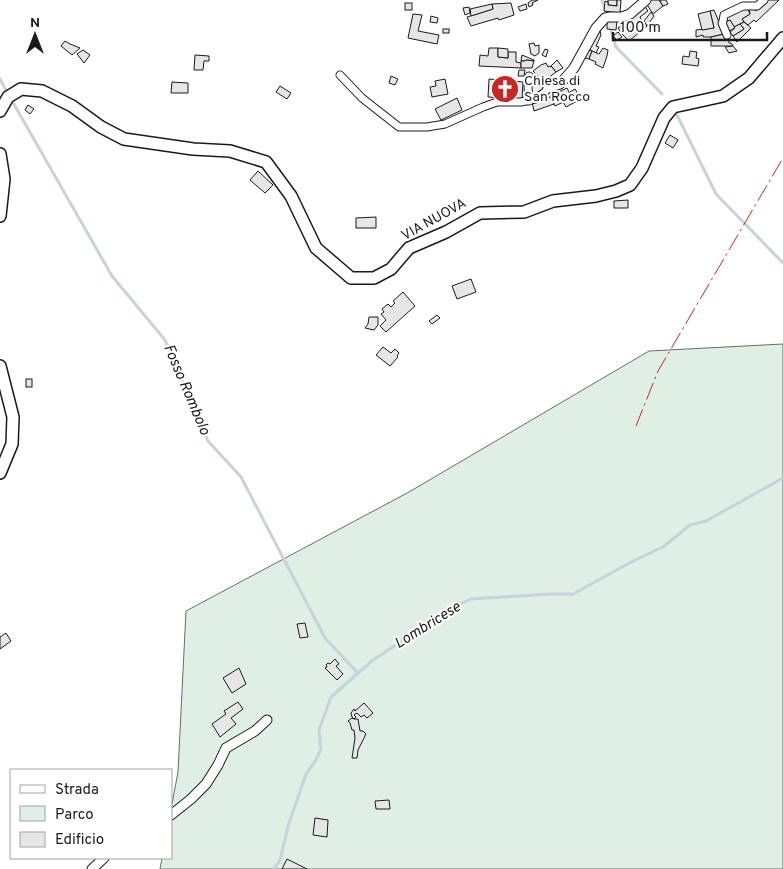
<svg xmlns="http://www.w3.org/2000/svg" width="783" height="869" font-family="Overpass,sans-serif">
	<rect width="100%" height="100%" fill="#fff"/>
	<path fill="#e0efe3" stroke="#6a6a6a" d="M 783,344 L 783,869 L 160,869 L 162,858 L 171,858 L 171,809 L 178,772 L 186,611 L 409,492 L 649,351 Z"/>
	<path fill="#ededed" stroke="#6a6a6a" d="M 525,82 L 548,88 L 544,92 L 524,99 Z"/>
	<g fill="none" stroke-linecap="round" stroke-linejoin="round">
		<g stroke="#c6d2dc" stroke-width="3">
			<path d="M 602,0 L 607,16"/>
			<path d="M 610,27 L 616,47 L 662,94"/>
			<path d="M 0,79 L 8,94"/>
			<path d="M 11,99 L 112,276 L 165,340 L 208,441 L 241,477 L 325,638 L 358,673"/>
			<path d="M 677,115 L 716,194 L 783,263"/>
			<path d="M 274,869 L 280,860 L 289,823 L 306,774 L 316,760 L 321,749 L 319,730 L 331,697 L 373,660 L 454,607 L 471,599 L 551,594 L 573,594 L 635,560 L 663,547 L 690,525 L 706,521 L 783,478"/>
		</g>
	</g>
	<g fill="#e6e6e6" stroke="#1a1a1a">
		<path d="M 532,0 L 538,0 L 532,3 L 533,5 L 529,7 L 528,3 Z"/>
		<path d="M 608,0 L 617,0 L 617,6 L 608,5 Z"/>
		<path d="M 617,0 L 621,0 L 620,13 L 604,11 L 605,1 L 608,2 L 608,5 L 617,6 Z"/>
		<path d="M 648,0 L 659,0 L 663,6 L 653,14 L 646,3 Z"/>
		<path d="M 662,0 L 666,0 L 668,4 L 663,6 L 660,1 Z"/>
		<path d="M 767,0 L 779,0 L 756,22 L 754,20 L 748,25 L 744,22 L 742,19 L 750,14 L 749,9 L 754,7 L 756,11 Z"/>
		<rect x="405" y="3" width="7" height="7"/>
		<path d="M 511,3 L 514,15 L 499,20 L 498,18 L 471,26 L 467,17 L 493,9 L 492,4 Z"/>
		<path d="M 492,4 L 493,9 L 471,16 L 470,9 Z"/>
		<path d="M 526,4 L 527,9 L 520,11 L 518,7 Z"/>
		<path d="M 644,5 L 648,11 L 640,17 L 641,19 L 627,30 L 622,23 L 635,14 Z"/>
		<path d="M 469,7 L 470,13 L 465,15 L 463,8 Z"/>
		<path d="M 747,7 L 750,14 L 742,19 L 744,22 L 734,27 L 730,20 L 726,22 L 725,17 Z"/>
		<path d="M 714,10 L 724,34 L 711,37 L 703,37 L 703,35 L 696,37 L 696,30 L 714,28 L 710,11 Z"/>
		<path d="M 710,11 L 714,28 L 702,30 L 698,14 Z"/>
		<path d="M 651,12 L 654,16 L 647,26 L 644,21 Z"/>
		<path d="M 413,14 L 422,15 L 418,31 L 439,35 L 437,44 L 408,38 Z"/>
		<path d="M 431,16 L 438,18 L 437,23 L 430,22 Z"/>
		<path d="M 641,19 L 647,26 L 629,41 L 622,34 L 618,28 L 623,25 L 627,30 Z"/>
		<path d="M 607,20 L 617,20 L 616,30 L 607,29 Z"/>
		<path d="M 730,20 L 735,28 L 727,32 L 723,23 Z"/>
		<path d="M 744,22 L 751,28 L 737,42 L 733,36 L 744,29 L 740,24 Z"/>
		<path d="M 740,24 L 744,29 L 733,36 L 730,32 L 735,28 L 734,27 Z"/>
		<rect x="443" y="29" width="6" height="4"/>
		<path d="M 596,29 L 600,31 L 601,35 L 596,46 L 599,47 L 596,53 L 585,48 Z"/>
		<path d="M 618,32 L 622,37 L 617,40 L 613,36 Z"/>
		<path d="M 724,34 L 728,36 L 729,43 L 731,43 L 733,46 L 711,46 L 711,37 Z"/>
		<path d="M 65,41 L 70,44 L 80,48 L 72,55 L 61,46 Z"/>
		<path d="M 534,43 L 535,46 L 539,45 L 539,53 L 535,56 L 531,54 L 529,44 Z"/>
		<path d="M 733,46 L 737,51 L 729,53 L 725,47 Z"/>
		<path d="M 489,48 L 498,48 L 498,57 L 508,58 L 508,52 L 516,52 L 516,62 L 521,63 L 521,68 L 479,66 L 480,55 L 488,56 Z"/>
		<path d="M 498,48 L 508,49 L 508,58 L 498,57 Z"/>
		<path d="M 585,48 L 592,51 L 589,59 L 581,57 Z"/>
		<path d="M 603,48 L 608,50 L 607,56 L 603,68 L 595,64 L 596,62 L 589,59 L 592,51 L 599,54 Z"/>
		<path d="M 545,49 L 548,50 L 546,57 L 542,55 Z"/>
		<path d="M 83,50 L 90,55 L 84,63 L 77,54 Z"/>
		<path d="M 690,51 L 697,52 L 696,58 L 699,59 L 698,66 L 682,64 L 683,56 L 689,57 Z"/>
		<path d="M 195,55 L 209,56 L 209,61 L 204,61 L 203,70 L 194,70 Z"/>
		<path d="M 522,55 L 534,60 L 534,61 L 526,60 L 525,61 L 521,61 Z"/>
		<path d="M 526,60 L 534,61 L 532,68 L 521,68 L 521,61 L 525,61 Z"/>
		<path d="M 557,60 L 563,68 L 556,72 L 551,66 Z"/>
		<path d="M 546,63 L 548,67 L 551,66 L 556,72 L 543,82 L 533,71 L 541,65 Z"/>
		<path d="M 519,70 L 525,70 L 524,76 L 518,76 Z"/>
		<path d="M 391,76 L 398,79 L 395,85 L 389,83 Z"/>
		<path d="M 445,79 L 448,94 L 432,97 L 430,87 L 436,86 L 435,81 Z"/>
		<path d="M 489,79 L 523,82 L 522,100 L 488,97 Z"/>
		<path d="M 172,82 L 188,83 L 188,93 L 171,93 Z"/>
		<path d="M 280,86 L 291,93 L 287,99 L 276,92 Z"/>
		<path d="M 567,88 L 572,98 L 555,106 L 550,96 Z"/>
		<path d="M 575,89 L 581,99 L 566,107 L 563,102 L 572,98 L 570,92 Z"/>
		<path d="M 550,97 L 554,104 L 534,111 L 532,102 L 546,99 Z"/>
		<path d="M 457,98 L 462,110 L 441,120 L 435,109 Z"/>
		<path d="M 28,105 L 34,109 L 30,114 L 25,110 Z"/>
		<path d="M 670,135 L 678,140 L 673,148 L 665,143 Z"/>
		<path d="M 258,171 L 273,185 L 265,193 L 250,180 Z"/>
		<path d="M 628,200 L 628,208 L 614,208 L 614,201 Z"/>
		<path d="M 376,217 L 376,228 L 356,228 L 356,218 Z"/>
		<path d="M 471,279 L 476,292 L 457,299 L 452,286 Z"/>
		<path d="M 403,292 L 415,306 L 386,332 L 380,326 L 386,320 L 381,314 L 384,312 L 382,309 L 388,304 L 391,307 L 395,303 L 393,301 Z"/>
		<path d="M 437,315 L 440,318 L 432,324 L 429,321 Z"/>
		<path d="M 369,317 L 378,317 L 378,325 L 374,330 L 365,328 L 368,324 Z"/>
		<path d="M 383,347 L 391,353 L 395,349 L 399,353 L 397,356 L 398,357 L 390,366 L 376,355 Z"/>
		<rect x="26" y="379" width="6" height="8"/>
		<path d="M 305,623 L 308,637 L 300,638 L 297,624 Z"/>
		<path d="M 6,633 L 11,641 L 0,649 L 0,637 Z"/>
		<path d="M 335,659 L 339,664 L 336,666 L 343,674 L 337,680 L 325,668 L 327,667 L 326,665 L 328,663 L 330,664 Z"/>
		<path d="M 239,668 L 246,684 L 232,693 L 223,678 Z"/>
		<path d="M 238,702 L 243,709 L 231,718 L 236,724 L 220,737 L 212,724 L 226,714 L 224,711 Z"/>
		<path d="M 364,703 L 373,713 L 367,718 L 364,715 L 361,717 L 357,713 L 354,715 L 356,717 L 354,719 L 352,717 L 351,713 L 354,709 L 355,711 Z"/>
		<path d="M 352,718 L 354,719 L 358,719 L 360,731 L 363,731 L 366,734 L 358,750 L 357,758 L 352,758 L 355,738 L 354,730 L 352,730 L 350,723 L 348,721 Z"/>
		<path d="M 389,800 L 390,809 L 376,809 L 375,801 Z"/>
		<path d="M 315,818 L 328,820 L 327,837 L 313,835 Z"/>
		<path d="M 287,859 L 307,869 L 282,869 Z"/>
	</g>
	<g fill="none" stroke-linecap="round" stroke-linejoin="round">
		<defs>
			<g id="pedestrian">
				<path d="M 727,35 L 722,23 L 723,21 L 724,15 L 743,6 L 757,6 L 764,0"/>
				<path d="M 340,75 L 362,98 L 399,127 L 427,127 L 445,124 L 483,107 L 497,102 L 521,102 L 535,99 L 545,92 L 548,88"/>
				<path d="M 529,101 L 528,87 L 529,76"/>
			</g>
			<g id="minor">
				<path d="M 548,88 L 560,84 L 574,68 L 596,28 L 605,18 L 609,17 L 622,17 L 630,14 L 646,0"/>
				<path d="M 171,815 L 191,799 L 206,784 L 218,765 L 226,748 L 255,731 L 267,720"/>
				<path d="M 92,869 L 104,858"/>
			</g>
			<g id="tertiary">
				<path d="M 0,111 L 8,97 L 21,89 L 42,91 L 72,106 L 101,127 L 124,139 L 193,149 L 230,151 L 266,162 L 291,196 L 316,248 L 351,278 L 374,278 L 391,269 L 409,248 L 446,232 L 480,213 L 524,212 L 553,201 L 596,196 L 616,191 L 630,185 L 642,168 L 664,118 L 673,107 L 723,96 L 749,78 L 783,38"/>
				<path d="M 0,154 L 4,179 L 0,216"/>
				<path d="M 0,366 L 13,417 L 12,444 L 0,473"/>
			</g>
		</defs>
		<use href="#pedestrian" stroke="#1a1a1a" stroke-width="9"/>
		<use href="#minor" stroke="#1a1a1a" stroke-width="11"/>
		<use href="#tertiary" stroke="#1a1a1a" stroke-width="14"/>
		<use href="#pedestrian" stroke="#fff" stroke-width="7"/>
		<use href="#minor" stroke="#fff" stroke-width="9"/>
		<use href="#tertiary" stroke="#fff" stroke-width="11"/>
		<path stroke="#c62828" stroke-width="1" stroke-dasharray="18 4 2.5 4" stroke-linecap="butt" d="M 636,426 L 658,371 L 783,158"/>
	</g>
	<defs>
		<symbol id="church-disc" viewBox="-11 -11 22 22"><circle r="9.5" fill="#c62828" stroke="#fff"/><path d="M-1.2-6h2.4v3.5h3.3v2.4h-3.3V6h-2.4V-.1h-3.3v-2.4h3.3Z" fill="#fff"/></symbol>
	</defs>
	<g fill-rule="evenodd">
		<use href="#church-disc" x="489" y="73" width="32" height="32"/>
	</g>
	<g text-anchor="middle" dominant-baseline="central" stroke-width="4" stroke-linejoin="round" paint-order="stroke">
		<g font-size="14" fill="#1a1a1a" stroke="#fff" text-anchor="start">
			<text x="524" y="81">Chiesa di<tspan x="524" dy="16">San Rocco</tspan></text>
		</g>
		<g font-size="14" fill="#1a1a1a" stroke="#fff">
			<text transform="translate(434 220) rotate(-29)">VIA NUOVA</text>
		</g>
		<g font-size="15" font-style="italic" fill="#1a1a1a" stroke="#fff">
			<text transform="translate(186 390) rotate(67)">Fosso Rombolo</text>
			<text transform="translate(428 626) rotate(-32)">Lombricese</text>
		</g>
	</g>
	<rect x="10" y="769" width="162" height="90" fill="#ffffff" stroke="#a3a3a3"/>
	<rect x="20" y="785" width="25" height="8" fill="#ffffff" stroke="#a3a3a3"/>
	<text x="55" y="794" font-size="15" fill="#1a1a1a">Strada</text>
	<rect x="20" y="806" width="25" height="15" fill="#e0efe3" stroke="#a3a3a3"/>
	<text x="55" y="819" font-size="15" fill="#1a1a1a">Parco</text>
	<rect x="20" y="832" width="25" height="15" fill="#e6e6e6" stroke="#a3a3a3"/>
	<text x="55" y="844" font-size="15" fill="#1a1a1a">Edificio</text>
	<g transform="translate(35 35)" stroke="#ffffff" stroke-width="4" paint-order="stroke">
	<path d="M0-4L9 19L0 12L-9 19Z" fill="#1a1a1a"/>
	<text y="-8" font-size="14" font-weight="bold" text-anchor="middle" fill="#1a1a1a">N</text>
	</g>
	<path d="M613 32v8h154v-8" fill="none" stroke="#1a1a1a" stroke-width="2.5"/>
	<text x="620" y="32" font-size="15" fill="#1a1a1a" stroke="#ffffff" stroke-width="4" paint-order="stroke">100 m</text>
</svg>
